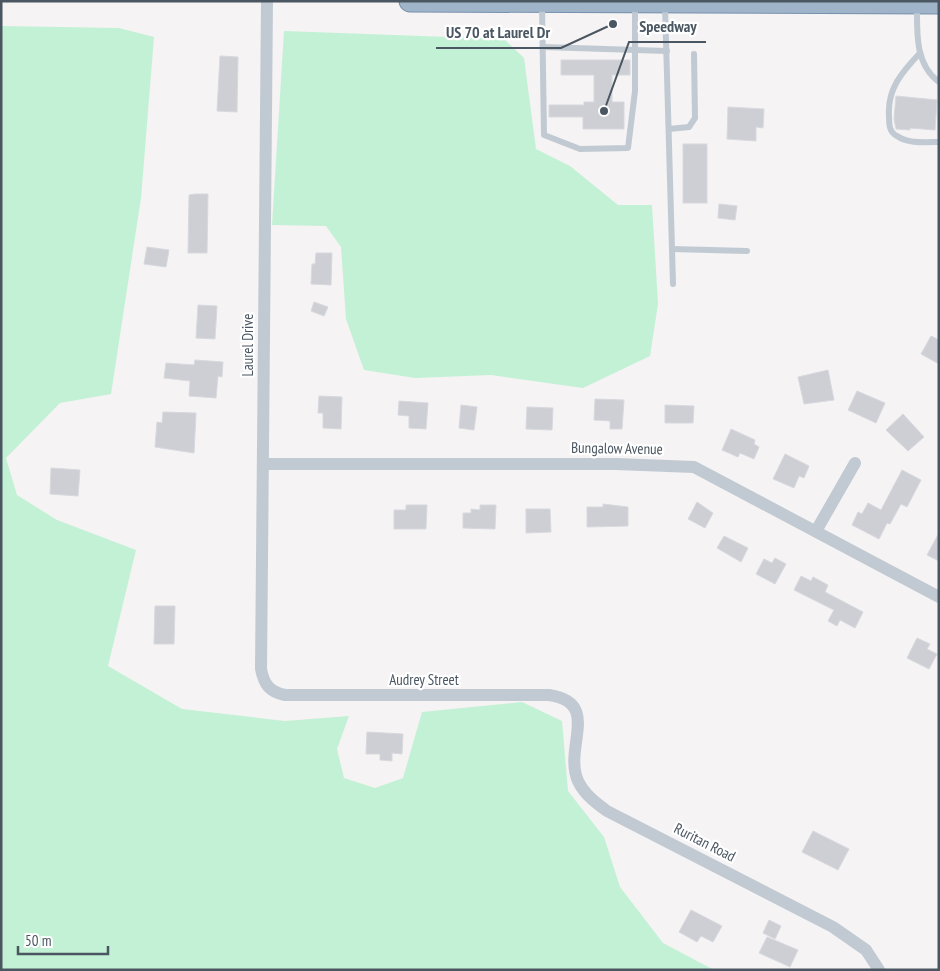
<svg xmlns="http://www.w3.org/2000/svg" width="940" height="971" font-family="'PT Sans Narrow',sans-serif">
	<rect width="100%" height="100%" fill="#f5f3f3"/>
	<g fill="#c3f1d5">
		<path d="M 1,26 L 119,28 L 154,37 L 141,198 L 111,394 L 60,403 L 6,458 L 17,495 L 57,520 L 136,550 L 108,666 L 182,709 L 285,721 L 349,716 L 337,749 L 344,778 L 375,788 L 403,778 L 422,712 L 522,702 L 562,721 L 568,791 L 604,837 L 620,887 L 663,943 L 714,970 L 1,970 Z"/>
		<path d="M 284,31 L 504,39 L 524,58 L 536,149 L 570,166 L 618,205 L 652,205 L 658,304 L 650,356 L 583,388 L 491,375 L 415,378 L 364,370 L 346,319 L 341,247 L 326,226 L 272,225 Z"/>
	</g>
	<g fill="#cdcfd5" stroke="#d7d9de">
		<path d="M 220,56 L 238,57 L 237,112 L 217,111 Z"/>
		<path d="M 561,60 L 630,60 L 630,75 L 612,75 L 612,102 L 624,102 L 624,129 L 583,129 L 583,117 L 549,117 L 549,105 L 584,105 L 584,102 L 594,102 L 594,75 L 561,75 Z"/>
		<path d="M 896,96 L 937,100 L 935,130 L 910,128 L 910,130 L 896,129 L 894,119 Z"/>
		<path d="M 728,107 L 764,109 L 763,128 L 756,127 L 756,141 L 727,139 Z"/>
		<rect x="683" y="144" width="24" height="59"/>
		<path d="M 195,194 L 208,194 L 207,253 L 188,253 L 189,195 Z"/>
		<path d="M 719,204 L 737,206 L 735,220 L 718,218 Z"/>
		<path d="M 147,247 L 169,250 L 166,267 L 144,264 Z"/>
		<path d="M 316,253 L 332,253 L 331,285 L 311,284 L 312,264 L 315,264 Z"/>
		<path d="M 314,302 L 328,307 L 324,316 L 311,311 Z"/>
		<path d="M 198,305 L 217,306 L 215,339 L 196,338 Z"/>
		<path d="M 931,336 L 939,340 L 939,364 L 921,354 Z"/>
		<path d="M 195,360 L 223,362 L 222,377 L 218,376 L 216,398 L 189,396 L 190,381 L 164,378 L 166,363 L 194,365 Z"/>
		<path d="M 828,370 L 834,400 L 804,404 L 798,377 Z"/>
		<path d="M 857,391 L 885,403 L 876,423 L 848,410 Z"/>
		<path d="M 319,396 L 342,397 L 341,429 L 323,428 L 323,413 L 318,413 Z"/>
		<path d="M 595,399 L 624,400 L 622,429 L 610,429 L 610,421 L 594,420 Z"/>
		<path d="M 399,401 L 428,403 L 426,429 L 409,428 L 409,416 L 398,415 Z"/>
		<path d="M 461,405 L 477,407 L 474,430 L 459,428 Z"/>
		<path d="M 665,405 L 694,406 L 693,423 L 665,423 Z"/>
		<path d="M 527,407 L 553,408 L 552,430 L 526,429 Z"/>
		<path d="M 163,412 L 196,413 L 194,453 L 155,447 L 157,422 L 162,423 Z"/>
		<path d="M 903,414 L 924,437 L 908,451 L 886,430 Z"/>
		<path d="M 731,429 L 755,440 L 754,444 L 759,447 L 754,459 L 740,453 L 738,457 L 722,450 Z"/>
		<path d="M 785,454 L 809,466 L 804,478 L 799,476 L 794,488 L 773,479 Z"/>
		<path d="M 51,468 L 80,470 L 78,496 L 50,494 Z"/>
		<path d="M 902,470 L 921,480 L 907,507 L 901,504 L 890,524 L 887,523 L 879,539 L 852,525 L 858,512 L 862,514 L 868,503 L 881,510 Z"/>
		<path d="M 697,502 L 713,513 L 705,528 L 688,519 Z"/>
		<path d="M 603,504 L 628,507 L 628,526 L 587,527 L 587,507 L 603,507 Z"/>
		<path d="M 406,505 L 427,505 L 426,529 L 394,529 L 394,510 L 406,510 Z"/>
		<path d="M 480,505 L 496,505 L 495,529 L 463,528 L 463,513 L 471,513 L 471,509 L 480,510 Z"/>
		<path d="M 526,509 L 550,509 L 551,532 L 526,533 Z"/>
		<path d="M 939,533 L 939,561 L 927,555 Z"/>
		<path d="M 724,536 L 748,548 L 741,562 L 717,548 Z"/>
		<path d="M 775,558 L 786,564 L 775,584 L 756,574 L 764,559 L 772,563 Z"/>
		<path d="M 801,576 L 811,581 L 813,577 L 828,585 L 825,592 L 863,612 L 855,628 L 840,620 L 837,626 L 828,621 L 834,610 L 794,590 Z"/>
		<path d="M 155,606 L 175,606 L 174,644 L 154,644 Z"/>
		<path d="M 917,638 L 930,644 L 927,649 L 937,654 L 929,669 L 907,658 Z"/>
		<path d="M 367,732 L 403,734 L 402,754 L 392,753 L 392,761 L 380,760 L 380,754 L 366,754 Z"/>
		<path d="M 813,831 L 849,849 L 838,870 L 802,852 Z"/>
		<path d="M 691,910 L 722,926 L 713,942 L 701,936 L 697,942 L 679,932 Z"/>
		<path d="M 769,920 L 781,926 L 775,939 L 763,933 Z"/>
		<path d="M 767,937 L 798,950 L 790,967 L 759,953 Z"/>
	</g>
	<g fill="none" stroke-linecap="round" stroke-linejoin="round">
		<defs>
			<path id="trunk" d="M 410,1 L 939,3"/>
		</defs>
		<use href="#trunk" stroke="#7690ad" stroke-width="23"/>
		<g stroke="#c1cad2" stroke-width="6">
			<path d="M 542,6 L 544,135 L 580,149 L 628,148 L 635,91 L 635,4"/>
			<path d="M 665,6 L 673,284"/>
			<path d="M 917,7 C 917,33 915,64 939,82"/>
			<path d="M 543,47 L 667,51"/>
			<path d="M 920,53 C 902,72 887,89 889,116 C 889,124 889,132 897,136 C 908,144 926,142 939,142"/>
			<path d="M 669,129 L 689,127 L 695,118 L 694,54"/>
			<path d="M 672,249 L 747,251"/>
		</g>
		<g stroke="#c1cad2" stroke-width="12">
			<path d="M 267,1 L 261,669 C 264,685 270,692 285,695 L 549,695 C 602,703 563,747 578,781 C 584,794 596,803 607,811 L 833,927 L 866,950 L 879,970"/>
			<path d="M 263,464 L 616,464 L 694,467 L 939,597"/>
			<path d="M 816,531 L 855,463"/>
		</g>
		<use href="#trunk" stroke="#9fb4c9" stroke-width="21"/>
	</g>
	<g text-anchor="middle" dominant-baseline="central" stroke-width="4.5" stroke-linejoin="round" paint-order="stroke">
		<g font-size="15" fill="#4a5661" stroke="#fff">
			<text transform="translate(247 345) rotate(-90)">Laurel Drive</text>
			<text transform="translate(617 448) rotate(1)">Bungalow Avenue</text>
			<text x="424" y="679">Audrey Street</text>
			<text transform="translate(705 842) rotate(27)">Ruritan Road</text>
		</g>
	</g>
	<path fill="none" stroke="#4a5661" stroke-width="2" d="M604 111L629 42H706M613 24L561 48H436"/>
	<g fill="#4a5661" stroke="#fff" stroke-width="2">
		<circle cx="604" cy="111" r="5"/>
		<circle cx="613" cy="24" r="5"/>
	</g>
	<g font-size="16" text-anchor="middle" font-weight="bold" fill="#4a5661" stroke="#fff" stroke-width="4.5" stroke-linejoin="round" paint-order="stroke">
		<text x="668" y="32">Speedway</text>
		<text x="498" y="38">US 70 at Laurel Dr</text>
	</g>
	<rect width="940" height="971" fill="none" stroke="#4a5661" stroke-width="5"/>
	<path d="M18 946v8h90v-8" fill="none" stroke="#4a5661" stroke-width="2.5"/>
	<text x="25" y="946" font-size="15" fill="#4a5661" stroke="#ffffff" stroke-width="4" paint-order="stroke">50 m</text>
</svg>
